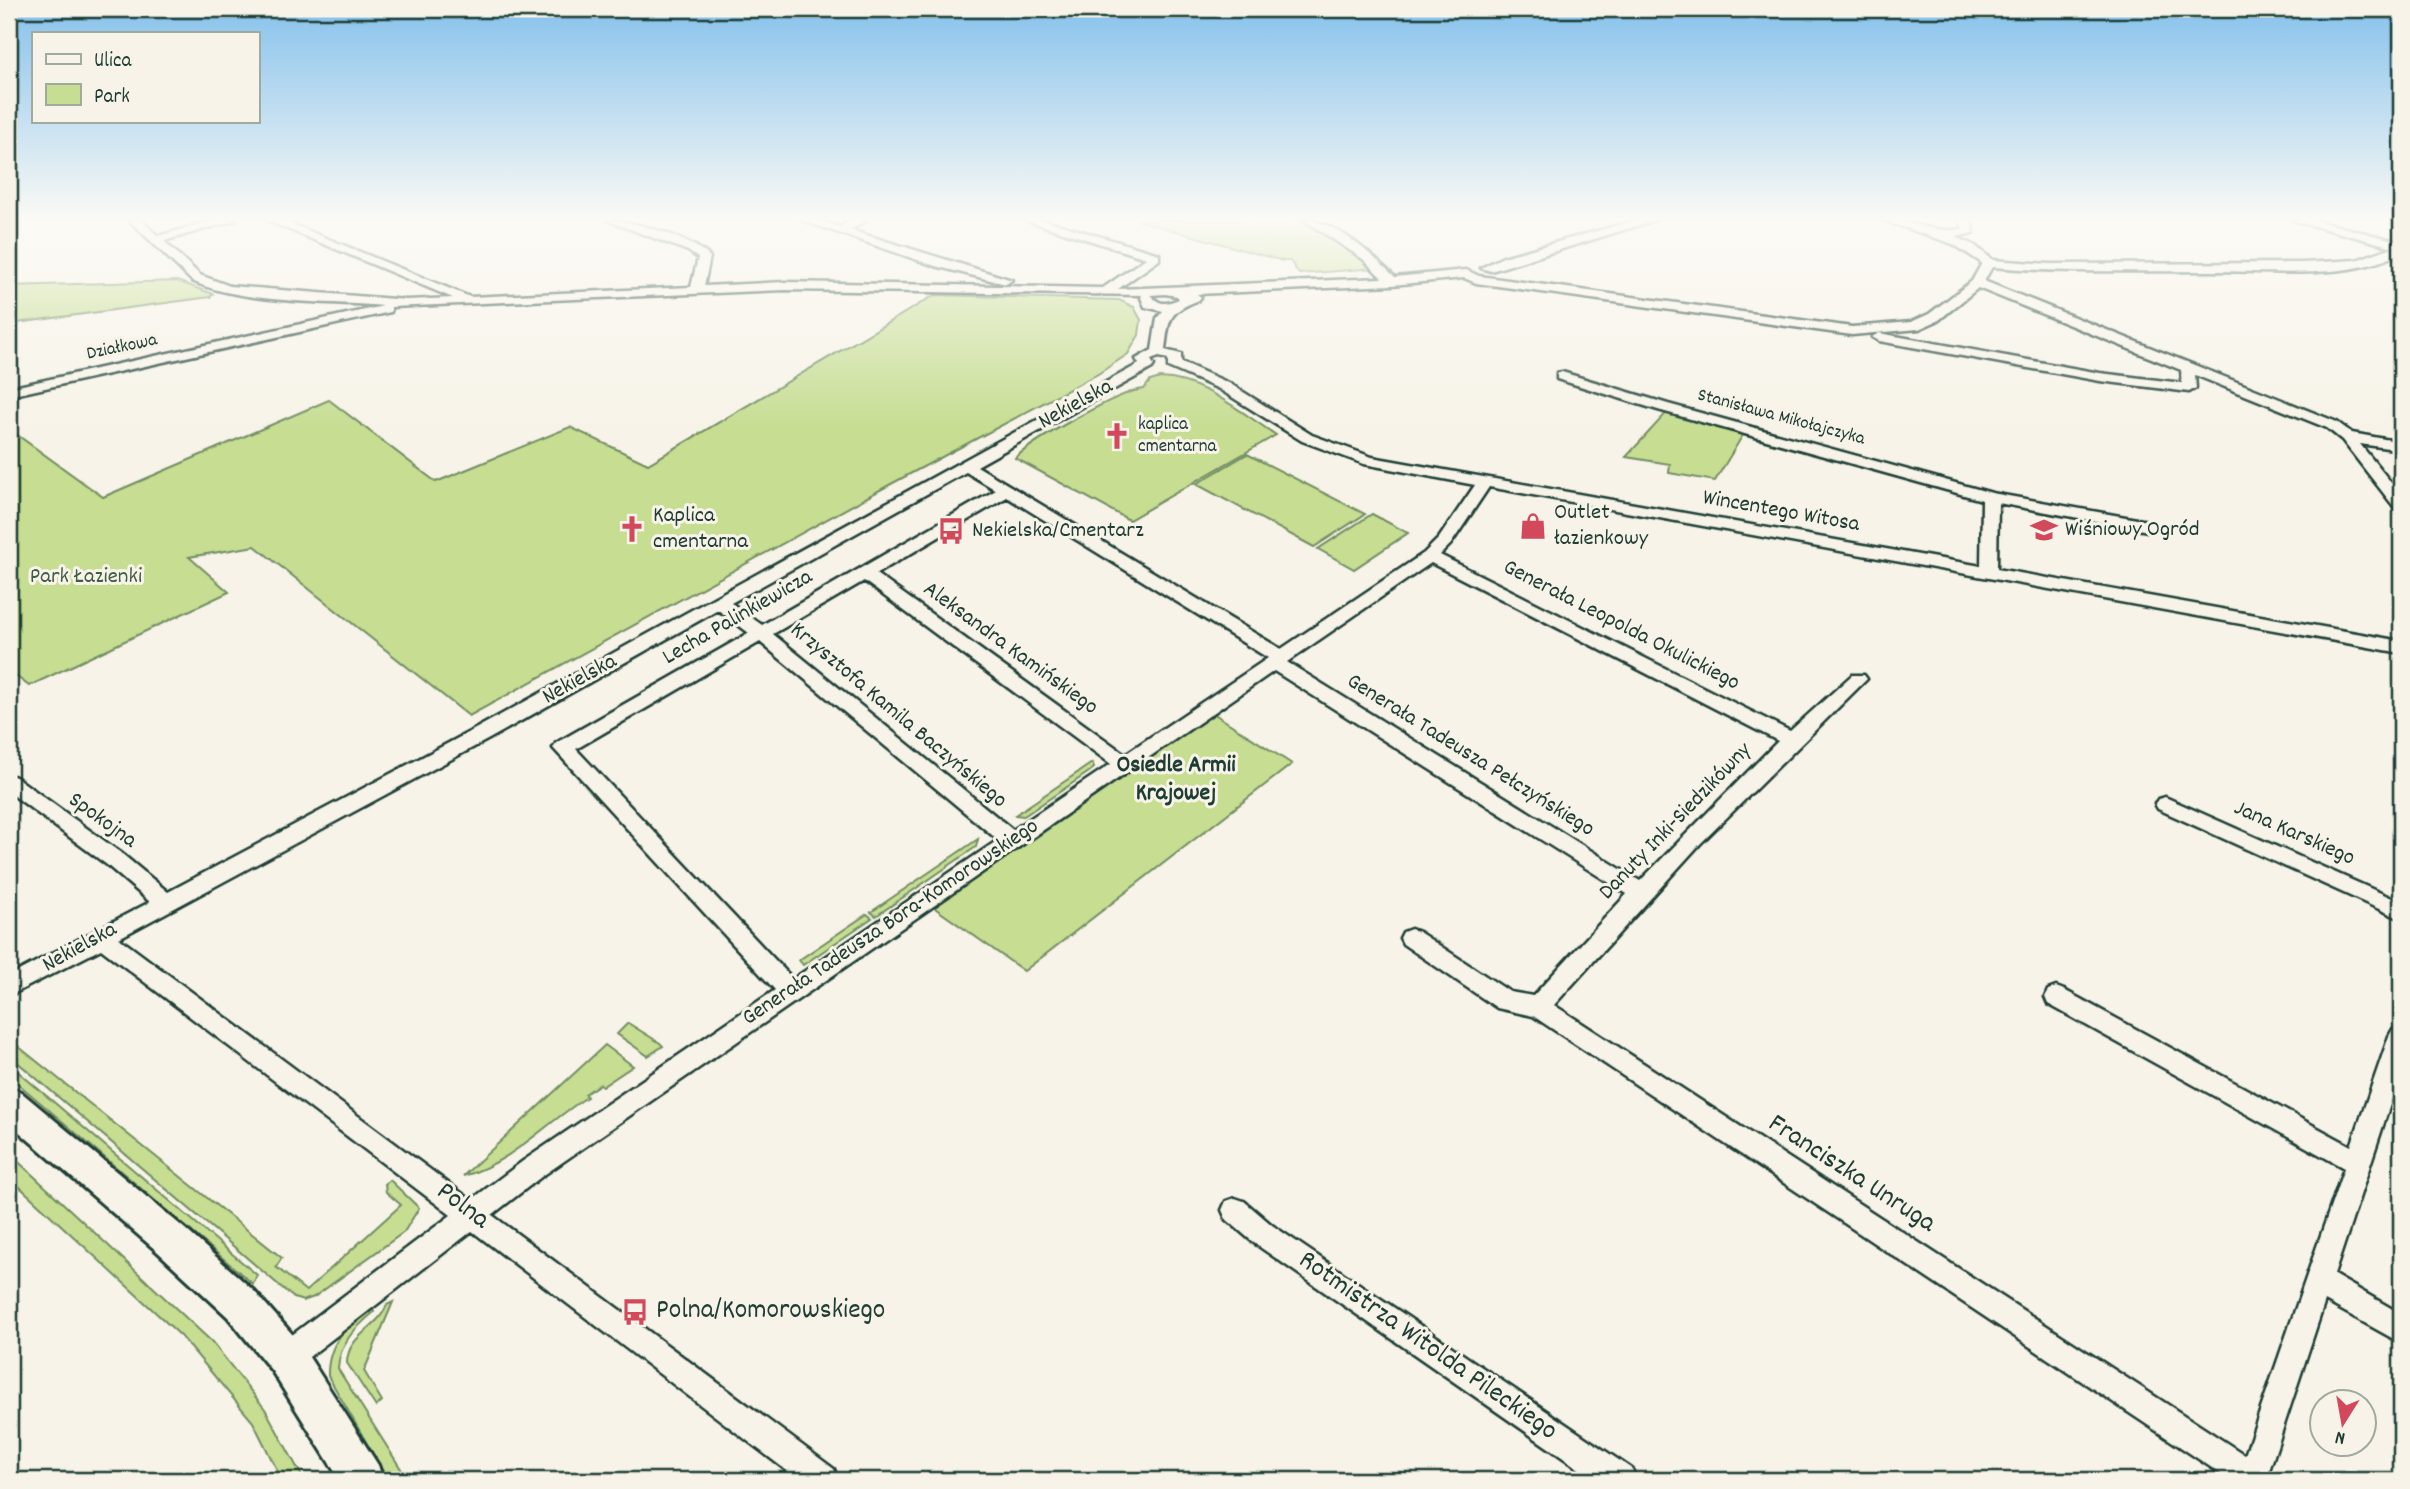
<svg xmlns="http://www.w3.org/2000/svg" width="2410" height="1489" font-family="Dekko,sans-serif">
	<rect width="100%" height="100%" fill="#f7f3e8"/>
	<filter id="ink" filterUnits="userSpaceOnUse"><feTurbulence type="fractalNoise" baseFrequency=".0143" numOctaves="2"/><feDisplacementMap in="SourceGraphic" scale="14" xChannelSelector="R" yChannelSelector="G"/><feConvolveMatrix kernelMatrix="1 2 1 2 8 2 1 2 1" color-interpolation-filters="sRGB"/></filter>
	<g filter="url(#ink)">
		<g fill="#c6dd92" stroke="#728d63" stroke-width="2">
			<path d="M 1136,220 L 1303,220 L 1377,268 L 1299,274 L 1290,261 L 1283,261 Z"/>
			<path d="M 177,281 L 213,294 L 210,297 L 9,324 L 9,286 Z"/>
			<path d="M 935,295 L 1119,300 L 1134,307 L 1141,320 L 1139,335 L 1128,354 L 1098,374 L 891,484 L 469,716 L 255,546 L 189,557 L 229,592 L 29,686 L 9,671 L 9,429 L 103,497 L 329,400 L 436,482 L 570,427 L 648,464 Z"/>
			<path d="M 1160,378 C 1203,379 1242,413 1276,435 L 1129,520 L 1015,458 C 1034,440 1119,391 1144,389 L 1150,381 Z"/>
			<path d="M 1669,410 L 1746,430 L 1715,481 L 1669,473 L 1670,464 L 1626,457 Z"/>
			<path d="M 1247,454 L 1365,514 L 1314,547 L 1196,484 Z"/>
			<path d="M 1372,514 L 1408,533 L 1354,569 L 1318,549 Z"/>
			<path d="M 1213,713 L 1292,764 L 1024,971 L 932,906 Z"/>
			<path d="M 1092,763 L 1094,768 L 1089,772 L 1024,816 L 1015,815 Z"/>
			<path d="M 978,839 L 976,847 L 876,916 L 871,912 Z"/>
			<path d="M 867,914 L 872,918 L 803,965 L 799,960 Z"/>
			<path d="M 628,1023 L 660,1043 L 663,1046 L 648,1056 L 617,1034 Z"/>
			<path d="M 9,1039 L 282,1258 L 276,1267 L 306,1291 L 401,1205 L 386,1192 L 385,1184 L 390,1180 L 419,1208 L 404,1232 L 314,1297 L 303,1301 L 294,1298 L 9,1055 Z"/>
			<path d="M 605,1045 L 633,1066 L 603,1086 L 600,1084 L 585,1094 L 587,1097 C 546,1123 511,1163 463,1176 Z"/>
			<path d="M 9,1064 L 257,1275 L 253,1284 L 9,1076 Z"/>
			<path d="M 9,1153 L 212,1342 L 265,1409 L 304,1480 L 282,1480 L 253,1422 L 181,1336 L 9,1177 Z"/>
			<path d="M 393,1302 L 364,1371 L 382,1401 L 376,1407 L 347,1363 C 347,1335 379,1328 387,1305 Z"/>
			<path d="M 372,1306 L 374,1312 C 355,1328 339,1343 338,1369 L 408,1480 L 388,1480 L 328,1376 C 327,1342 348,1325 372,1306 Z"/>
		</g>
		<g fill="none" stroke-linecap="round" stroke-linejoin="round">
			<defs>
				<g id="street">
					<path d="M 129,220 L 141,220 L 158,236 L 216,220 L 236,220 L 164,241 L 200,275 L 230,286 L 407,300 L 453,298 L 266,220 L 282,220 L 470,297 L 691,287 L 698,258 L 688,251 L 606,220 C 632,220 692,238 710,257 L 704,286 L 785,282 L 1103,288 L 1146,258 L 1025,220 L 1044,220 L 1159,254 L 1159,260 L 1118,289 L 1382,278 L 1363,259 L 1304,220 C 1335,220 1373,256 1395,277 L 1466,270 L 1479,276 L 1852,327 L 1911,322 L 1929,314 L 1972,281 L 1982,263 L 1953,244 L 1882,220 C 1911,220 1934,234 1963,229 L 1960,220 L 1972,220 L 1973,233 L 1956,237 L 1974,245 L 1993,260 L 2050,264 L 2303,263 L 2356,260 L 2393,247 L 2292,220 L 2313,220 L 2401,242 L 2401,252 C 2352,281 2267,271 2211,271 C 2138,271 2065,273 1992,267 L 1984,281 L 2337,422 L 2352,433 L 2401,442 L 2401,450 L 2360,444 L 2401,495 L 2401,510 L 2395,508 L 2342,440 L 2327,428 L 2195,375 L 2196,388 L 2189,392 L 2100,381 L 1879,341 L 1872,337 L 1879,333 L 2100,373 L 2182,383 L 2181,370 L 1978,288 L 1939,320 L 1919,329 L 1852,335 L 1476,283 L 1464,278 L 1392,285 L 1197,294 L 1201,297 L 1199,300 C 1168,312 1169,318 1165,350 L 1181,354 L 1181,362 L 1229,383 L 1312,435 L 1372,457 L 1981,566 L 1982,500 L 1658,410 L 1557,379 L 1557,373 L 1562,372 L 1668,404 L 1992,493 L 2148,521 L 2156,526 L 2148,531 L 1998,503 L 1997,569 L 2401,641 L 2401,653 L 1489,487 L 1451,544 L 1440,555 L 1790,731 L 1852,675 L 1864,675 L 1867,679 L 1700,844 L 1554,1005 L 2245,1455 L 2344,1168 L 2048,1004 L 2045,997 L 2048,990 L 2056,987 L 2064,990 L 2351,1146 L 2389,1036 L 2393,1029 L 2401,1026 L 2401,1071 L 2334,1275 L 2401,1314 L 2401,1343 L 2325,1301 L 2266,1480 L 2230,1480 L 1533,1016 L 1497,1008 L 1403,944 L 1400,938 L 1403,932 L 1411,929 L 1419,932 L 1510,992 L 1533,996 L 1627,894 L 1274,671 L 541,1177 L 492,1215 L 834,1469 L 838,1480 L 799,1480 L 472,1231 L 296,1367 L 286,1371 L 276,1367 L 272,1357 L 276,1347 L 451,1215 L 101,949 L 9,996 L 9,976 L 150,902 L 107,865 L 9,792 L 9,775 L 16,777 L 121,853 L 168,892 L 475,729 L 1139,364 L 1136,359 L 1152,350 L 1157,318 L 1163,311 L 1145,307 L 1141,298 L 1142,295 L 785,290 L 391,307 L 391,312 L 386,313 L 9,396 L 9,388 L 383,306 C 326,301 242,304 192,281 ZM 1165,294 L 1177,296 L 1179,299 C 1163,305 1161,305 1150,295 ZM 1159,357 L 1168,359 L 1168,367 L 1219,389 L 1302,441 L 1364,464 L 1475,485 L 1439,538 L 1424,553 L 1281,649 L 977,466 L 1152,368 L 1154,365 L 1151,360 ZM 966,472 L 996,490 L 762,625 L 731,603 ZM 1007,497 L 1268,658 L 1125,754 L 876,574 ZM 1431,563 L 1778,741 L 1640,881 L 1287,662 ZM 864,581 L 1111,764 L 1013,830 L 773,634 ZM 718,610 L 749,633 L 556,743 L 553,748 L 775,990 L 523,1161 L 471,1200 L 119,938 L 489,739 ZM 760,642 L 998,840 L 793,979 L 576,749 Z"/>
					<path d="M 801,220 L 819,220 L 839,227 L 852,220 L 867,220 L 850,230 L 1012,280 L 1006,284 L 935,266 Z"/>
					<path d="M 1637,220 L 1656,220 L 1491,271 L 1481,268 L 1503,257 Z"/>
					<path d="M 2165,797 L 2401,902 L 2401,919 L 2158,809 L 2155,804 L 2158,799 Z"/>
					<path d="M 1235,1198 L 1244,1201 L 1272,1225 L 1632,1469 L 1636,1480 L 1595,1480 L 1254,1243 L 1226,1219 L 1222,1210 L 1226,1201 Z"/>
				</g>
				<path id="secondary" d="M 9,1087 L 21,1092 L 184,1228 L 254,1291 L 300,1343 L 378,1465 L 383,1480 L 340,1480 L 272,1371 L 228,1317 L 158,1252 L 9,1123 Z"/>
			</defs>
			<use href="#street" stroke="#1f3d34" stroke-width="5"/>
			<use href="#secondary" stroke="#1f3d34" stroke-width="6"/>
			<use href="#street" fill="#f7f3e8" fill-rule="evenodd"/>
			<use href="#secondary" fill="#f7f3e8" fill-rule="evenodd"/>
		</g>
	</g>
	<linearGradient id="sky" x2="0" y2="1"><stop stop-color="#85c1ec"/><stop offset="0.51" stop-color="#fbfaf5"/><stop offset="1" stop-color="#fbfaf5" stop-opacity="0"/></linearGradient>
	<rect width="2410" height="429" fill="url(#sky)"/>
	<defs>
		<symbol id="church-bare" viewBox="-9 -9 18 18"><path d="M-1.2-6h2.4v3.5h3.3v2.4h-3.3V6h-2.4V-.1h-3.3v-2.4h3.3Z" fill="#d1495b" stroke="#f7f3e8" stroke-width="2.5" paint-order="stroke"/></symbol>
		<symbol id="shop-bare" viewBox="-9 -9 18 18"><path d="M-5-2.5h2.3a2.7 3.5 0 0 1 5.4 0H5L5.5 6h-11ZM-1.5-2.5h3a1.5 2.3 0 0 0-3 0Z" fill="#d1495b" stroke="#f7f3e8" stroke-width="2.5" paint-order="stroke"/></symbol>
		<symbol id="school-bare" viewBox="-9 -9 18 18"><path d="M0-5L7-2L0 1L-7-2ZM-4 1L0 2.5L4 1V4Q0 6-4 4Z" fill="#d1495b" stroke="#f7f3e8" stroke-width="2.5" paint-order="stroke"/></symbol>
		<symbol id="bus-bare" viewBox="-9 -9 18 18"><path d="M-5-6H5V4H4V6H2V4H-2V6H-4V4H-5ZM-3.5-4V0h7V-4ZM-3.5 1.2v1.5H-2V1.2ZM2 1.2v1.5H3.5V1.2Z" fill="#d1495b" stroke="#f7f3e8" stroke-width="2.5" paint-order="stroke"/></symbol>
	</defs>
	<g fill-rule="evenodd">
		<use href="#church-bare" x="1098" y="417" width="38" height="38"/>
		<use href="#shop-bare" x="1514" y="507" width="38" height="38"/>
		<use href="#church-bare" x="613" y="510" width="38" height="38"/>
		<use href="#school-bare" x="2025" y="511" width="38" height="38"/>
		<use href="#bus-bare" x="932" y="512" width="38" height="38"/>
		<use href="#bus-bare" x="616" y="1293" width="38" height="38"/>
	</g>
	<g text-anchor="middle" dominant-baseline="central" stroke-width="6" stroke-linejoin="round" paint-order="stroke">
		<g font-size="19" fill="#1f3d34" stroke="#f7f3e8">
			<text transform="translate(122 348) rotate(-12)">Działkowa</text>
			<text transform="translate(1781 418) rotate(15)">Stanisława Mikołajczyka</text>
		</g>
		<g font-size="19" fill="#1f3d34" stroke="#f7f3e8" text-anchor="start">
			<text x="1138" y="425">kaplica<tspan x="1138" dy="22">cmentarna</tspan></text>
		</g>
		<g font-size="23" fill="#1f3d34" stroke="#f7f3e8">
			<text transform="translate(1076 405) rotate(-29)">Nekielska</text>
			<text transform="translate(1781 512) rotate(10)">Wincentego Witosa</text>
			<text transform="translate(738 618) rotate(-30)">Lecha Palinkiewicza</text>
			<text transform="translate(1621 626) rotate(27)">Generała Leopolda Okulickiego</text>
			<text transform="translate(1010 649) rotate(36)">Aleksandra Kamińskiego</text>
			<text transform="translate(580 680) rotate(-29)">Nekielska</text>
			<text transform="translate(898 716) rotate(40)">Krzysztofa Kamila Baczyńskiego</text>
			<text transform="translate(1470 756) rotate(32)">Generała Tadeusza Pełczyńskiego</text>
			<text transform="translate(102 821) rotate(36)">Spokojna</text>
			<text transform="translate(1676 822) rotate(-46)">Danuty Inki-Siedzikówny</text>
			<text transform="translate(2294 834) rotate(24)">Jana Karskiego</text>
			<text transform="translate(891 923) rotate(-34)">Generała Tadeusza Bora-Komorowskiego</text>
			<text transform="translate(80 948) rotate(-29)">Nekielska</text>
		</g>
		<g font-size="23" fill="#1f3d34" stroke="#f7f3e8" text-anchor="start">
			<text x="1554" y="513">Outlet<tspan x="1554" dy="26">łazienkowy</tspan></text>
			<text x="653" y="516">Kaplica<tspan x="653" dy="26">cmentarna</tspan></text>
			<text x="2065" y="530">Wiśniowy Ogród</text>
			<text x="972" y="531">Nekielska/Cmentarz</text>
		</g>
		<g font-size="23" fill="#405d47" stroke="#f7f3e8">
			<text x="86" y="577">Park Łazienki</text>
		</g>
		<g font-size="24" font-weight="bold" fill="#1f3d34" stroke="#f7f3e8">
			<text x="1176" y="766">Osiedle Armii<tspan x="1176" dy="28">Krajowej</tspan></text>
		</g>
		<g font-size="28" fill="#1f3d34" stroke="#f7f3e8">
			<text transform="translate(1851 1175) rotate(33)">Franciszka Unruga</text>
			<text transform="translate(462 1207) rotate(37)">Polna</text>
			<text transform="translate(1427 1347) rotate(35)">Rotmistrza Witolda Pileckiego</text>
		</g>
		<g font-size="28" fill="#1f3d34" stroke="#f7f3e8" text-anchor="start">
			<text x="656" y="1312">Polna/Komorowskiego</text>
		</g>
	</g>
	<rect width="2410" height="1489" fill="none" stroke="#f7f3e8" stroke-width="35"/>
	<rect x="18" y="18" width="2375" height="1454" fill="none" stroke="#1f3d34" stroke-width="2.5" filter="url(#ink)"/>
	<rect x="32" y="32" width="228" height="91" fill="#f7f3e8" stroke="#a1aaa0" stroke-width="2"/>
	<rect x="46" y="54" width="35" height="10" fill="#f7f3e8" stroke="#a1aaa0" stroke-width="2"/>
	<text x="94" y="66" font-size="21" fill="#1f3d34">Ulica</text>
	<rect x="46" y="84" width="35" height="21" fill="#c6dd92" stroke="#a1aaa0" stroke-width="2"/>
	<text x="94" y="102" font-size="21" fill="#1f3d34">Park</text>
	<g transform="translate(2343 1423) rotate(191)"><circle r="33" fill="#f7f3e8" stroke="#a1aaa0" stroke-width="2"/>
	<path d="M0-5L12 26L0 18L-12 26Z" fill="#d1495b"/>
	<text y="-10" font-size="19" font-weight="bold" text-anchor="middle" fill="#1f3d34">N</text>
	</g>
</svg>
